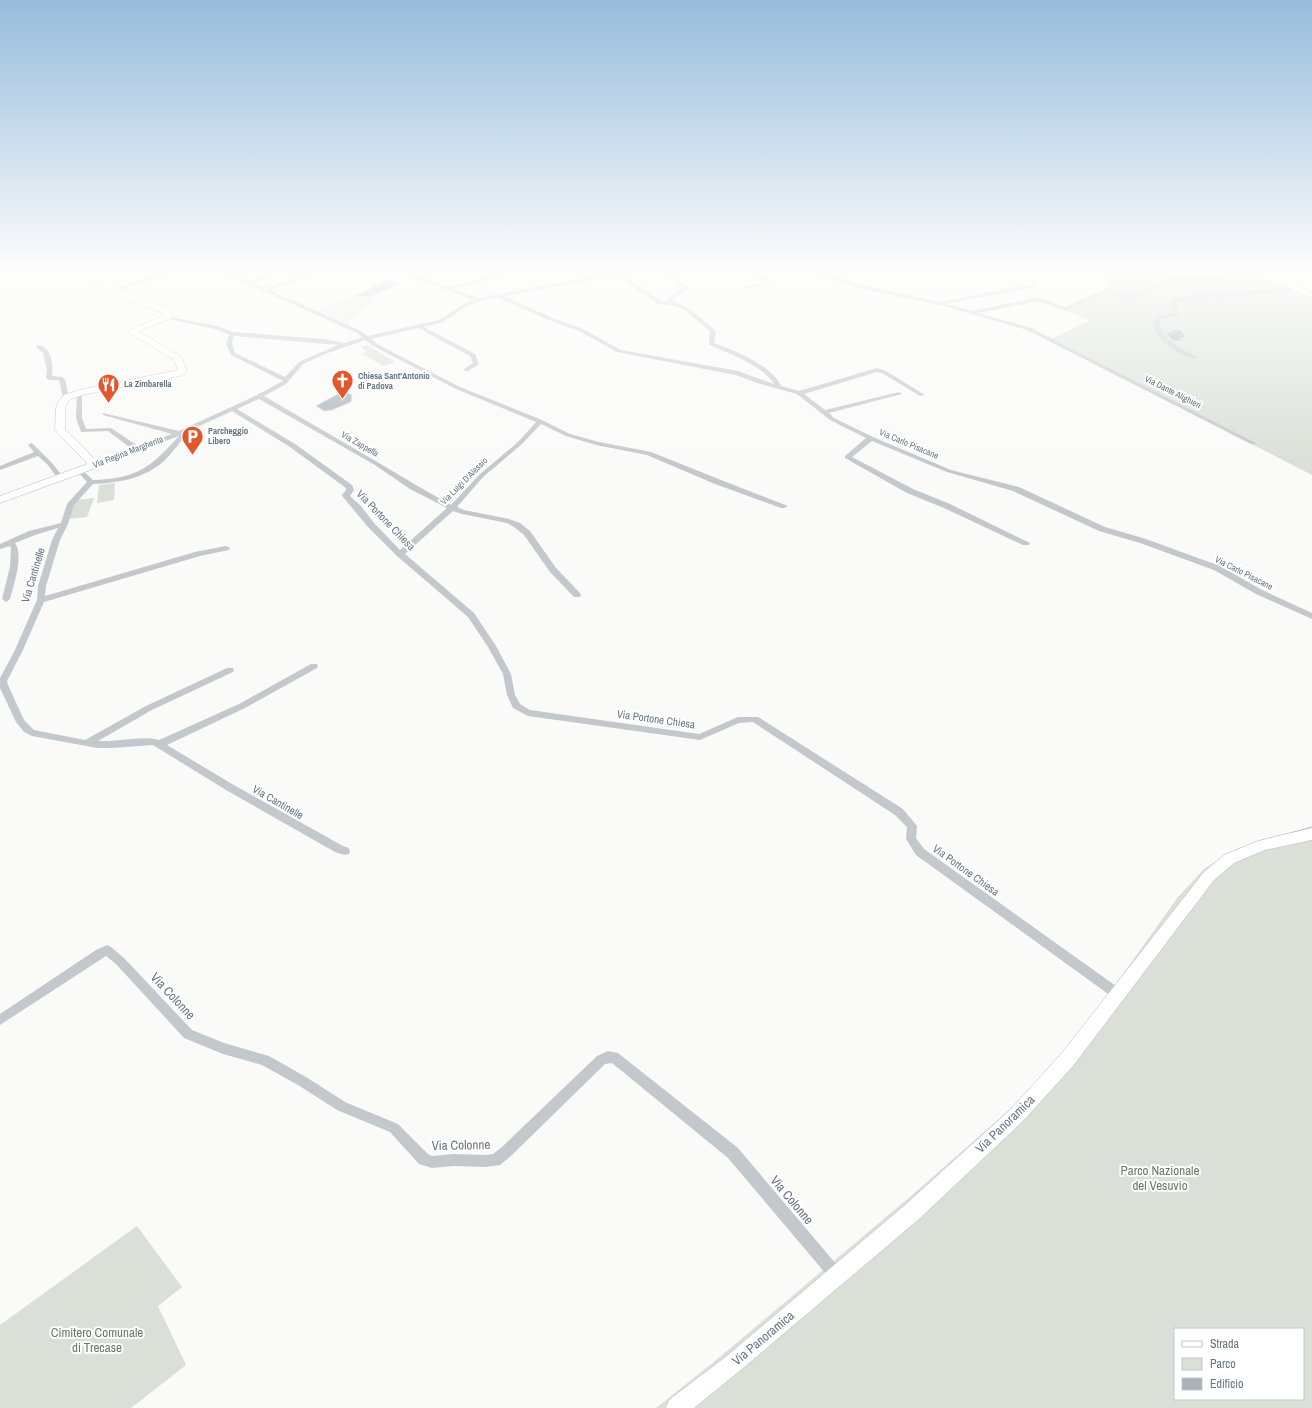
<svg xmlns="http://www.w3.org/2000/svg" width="1312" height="1408" font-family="'Archivo Narrow',sans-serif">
	<rect width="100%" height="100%" fill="#fafaf8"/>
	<path fill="#e8e9e9" d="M 353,296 L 376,298 L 348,324 L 317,311 Z"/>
	<g fill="#dadfd7" fill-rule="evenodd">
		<path d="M 1096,268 L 1157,268 L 1170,275 L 1206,278 L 1258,271 L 1312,295 L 1312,475 L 1049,340 L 1090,320 L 1061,309 L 1110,287 Z"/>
		<path d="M 367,345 L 395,362 L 384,366 L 362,354 L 367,352 L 361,347 Z"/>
		<path d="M 115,483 L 114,500 L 97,503 L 99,485 Z"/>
		<path d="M 94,498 L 87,517 L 69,519 L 76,500 Z"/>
		<path d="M 1312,826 L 1312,1408 L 656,1408 L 715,1361 L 911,1196 L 1042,1081 L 1083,1030 L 1178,897 L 1204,869 L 1236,849 ZM 1175,1329 L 1303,1329 L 1303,1399 L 1175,1399 Z"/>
		<path d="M 137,1226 L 182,1287 L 158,1306 L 186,1365 L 131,1408 L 0,1408 L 0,1325 Z"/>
	</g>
	<g fill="#aab3b9" stroke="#dcdcda">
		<path d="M 387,280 L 399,284 L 370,297 L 354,296 Z"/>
		<path d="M 1171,330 L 1181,330 L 1186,338 L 1180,338 L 1182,341 L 1173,341 L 1165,332 L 1173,332 Z"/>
		<path d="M 343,391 L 352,395 L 351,402 L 332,410 L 324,411 L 316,406 Z"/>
	</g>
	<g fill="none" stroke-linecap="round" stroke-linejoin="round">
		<defs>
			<g id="secondary">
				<path d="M 70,268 L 78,268 L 127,293 L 166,307 L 170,310 L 171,317 L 170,319 L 138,331 L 181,357 L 187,371 L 180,376 L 82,395 L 69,400 L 65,408 L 65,429 L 96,460 L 97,466 L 96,468 L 0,503 L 0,496 L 87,464 L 87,463 L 55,430 L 56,408 L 59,400 L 64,395 L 79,390 L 178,370 L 174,360 L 127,331 L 163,316 L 163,313 L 121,297 L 70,270 Z"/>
				<path d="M 1244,268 C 1265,268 1293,283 1312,293 L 1312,298 L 1285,286 L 1244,270 Z"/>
				<path d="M 1312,828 L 1312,840 L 1265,850 L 1234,863 L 1214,880 L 1073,1066 L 1023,1121 L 919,1219 L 742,1369 L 694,1408 L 666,1408 L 669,1400 L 728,1355 L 905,1205 L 1011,1109 L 1061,1054 L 1204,872 L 1224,855 L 1258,841 Z"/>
			</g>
		</defs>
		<use href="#secondary" stroke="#b3babf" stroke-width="1"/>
		<g fill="#c3c8cc" fill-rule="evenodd">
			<path d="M 176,268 L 183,268 L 121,290 L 116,289 Z"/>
			<path d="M 212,268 L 218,268 L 249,281 L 268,273 L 272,273 L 272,275 L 253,283 L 265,288 L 321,268 L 327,268 L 327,269 L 270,290 L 361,331 L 367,336 L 439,320 L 462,305 L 473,300 L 391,269 L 391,268 L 397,268 L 448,287 L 523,268 L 530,268 L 453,289 L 478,298 L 638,268 L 646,268 L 646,269 L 622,274 L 661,301 L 667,301 L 667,299 L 683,288 L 659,268 L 665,268 L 689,288 L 672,300 L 687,307 L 714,329 L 716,332 L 714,343 C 735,351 772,365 781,386 L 799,391 L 877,368 L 886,371 L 925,395 L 920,396 L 882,373 L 877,372 L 804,394 L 825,410 L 899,392 L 902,394 L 829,413 L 834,418 L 873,437 L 951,470 L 1019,487 L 1105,527 L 1146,539 L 1220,566 L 1262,590 L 1312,613 L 1312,619 L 1256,594 L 1214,570 L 1140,543 L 1099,531 L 1013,491 L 947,472 L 872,441 L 852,457 L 913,489 L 950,504 L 1030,543 L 1029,545 L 1023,545 L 944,508 L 907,493 L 845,458 L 845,456 L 866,438 L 830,420 L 797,394 L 757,383 L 736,375 L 617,352 L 579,331 L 546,319 L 499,298 L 480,301 L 466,307 L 443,322 L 424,327 L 475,354 L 479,364 L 468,371 L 463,370 L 473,363 L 470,356 L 418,328 L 371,339 L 377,344 L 460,387 L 542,420 L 570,434 L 599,442 L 651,452 L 721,480 L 788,506 L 784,508 L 781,508 L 715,484 L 647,455 L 596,445 L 566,436 L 541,424 L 522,444 L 483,477 L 457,507 L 464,510 L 509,519 L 520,523 L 530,531 L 556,568 L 580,593 L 581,595 L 580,597 L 574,597 L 550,572 L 524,535 L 514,527 L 507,523 L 462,514 L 453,511 L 405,554 L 474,613 L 496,646 L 511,674 L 515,695 L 520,704 L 530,710 L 699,734 L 738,717 L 758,717 L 903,809 L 917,826 L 916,838 L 924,849 L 1123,991 L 1125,995 L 1123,999 L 1119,1000 L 1115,999 L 916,855 L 906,839 L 907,827 L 895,815 L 753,722 L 739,723 L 700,740 L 528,716 L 513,708 L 507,695 L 503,674 L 488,647 L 468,617 L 397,556 L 368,527 L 343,497 L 342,495 L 346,490 L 346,488 L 290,447 L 232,411 C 221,417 198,425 190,432 C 181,440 174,451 165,460 C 146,478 119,483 93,484 L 74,505 L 68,524 L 60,540 L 46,586 L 45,596 L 195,552 L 226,546 L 230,548 L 229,550 L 200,556 L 44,602 L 22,652 L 7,681 L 8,685 L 24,720 L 34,730 L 85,740 L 146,706 L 227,668 L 233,668 L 234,670 L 233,672 L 152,710 L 98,741 C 115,742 146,735 159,740 L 239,704 L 311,664 L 317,664 L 318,666 L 317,668 L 245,708 L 167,745 L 232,784 L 343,846 L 349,848 L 350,851 L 349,854 L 345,855 L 335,852 L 226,790 L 153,745 L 112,748 L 97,748 L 32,736 L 24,732 L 16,722 L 0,688 L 0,678 L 14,652 L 37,600 L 38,586 L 52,540 L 58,528 L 35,535 L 15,543 C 24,556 14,584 10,599 L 6,602 L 2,599 L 10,567 L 11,548 L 10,546 L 0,549 L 0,544 L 29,531 L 61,523 L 67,504 L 87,482 L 78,472 L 78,470 L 82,470 L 93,480 C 137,479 151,467 179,436 L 94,467 L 90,467 L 90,465 L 132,449 L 108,431 L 81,432 L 76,418 L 77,392 L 82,393 L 82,418 L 86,429 L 111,428 L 138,446 L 172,434 L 103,415 L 103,413 L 179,431 L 257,395 L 283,381 L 231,355 L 226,344 L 229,335 L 215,329 L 165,318 L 165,316 L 217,326 L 233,332 L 323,339 L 345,343 L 362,337 L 357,333 ZM 617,275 L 658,304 L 671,305 L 683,309 L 710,331 L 709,345 C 728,353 764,366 774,384 L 738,371 L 621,350 L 583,329 L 550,317 L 505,296 ZM 234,336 L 338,345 L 299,362 L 285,377 L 235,353 L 232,344 ZM 365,340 L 373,346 L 456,389 L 536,422 L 518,442 L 479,475 L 451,505 L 416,485 L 379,463 L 264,396 L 286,384 L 303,364 L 325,354 ZM 259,399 L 375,465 L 410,489 L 447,508 L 400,550 L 374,523 L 361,506 L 350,496 L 354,490 L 352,485 L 295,444 L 237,409 Z"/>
			<path d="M 746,268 L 751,268 L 774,282 L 742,290 L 742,288 L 766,282 Z"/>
			<path d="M 784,268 L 792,268 L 835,276 L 856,284 L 941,302 L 1013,287 L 1034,285 L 1037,287 L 947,304 L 972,311 L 1038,297 L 1065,307 L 1108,288 L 1130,296 L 1171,276 L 1205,277 L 1261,271 L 1262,272 L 1259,274 L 1205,281 L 1172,280 L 1130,300 L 1108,292 L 1065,311 L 1038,301 L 978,313 L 1031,328 L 1256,443 L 1255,444 L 1251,444 L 1027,330 L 944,306 L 854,287 L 834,279 Z"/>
			<path d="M 1297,287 L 1299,288 L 1299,290 C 1259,298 1218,293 1178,302 L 1177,306 L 1178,315 L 1159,320 C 1162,341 1180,348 1197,357 L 1197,359 L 1193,359 C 1177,352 1150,339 1154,318 L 1173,313 L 1171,306 L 1174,300 L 1197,294 Z"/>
			<path d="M 36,345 C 51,344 54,365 52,376 L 62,377 L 65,379 L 69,398 L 68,399 L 63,398 L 59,380 L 49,380 L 46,378 L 47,370 L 43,353 L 36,347 Z"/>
			<path d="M 31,443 L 33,444 L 52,463 L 64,478 L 62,479 L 58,479 L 48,465 L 38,456 L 0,470 L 0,466 L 34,452 L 28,445 Z"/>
			<path d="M 107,945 L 111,947 L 124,958 L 192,1030 L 224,1043 L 269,1056 L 306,1077 L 345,1102 L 398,1124 L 428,1154 L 432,1156 L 453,1154 L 486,1155 L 493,1154 L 502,1147 L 597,1056 L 608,1051 L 618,1053 L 738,1148 L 842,1271 L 844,1276 L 842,1281 L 837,1283 L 832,1281 L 728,1158 L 612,1063 L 605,1064 L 512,1155 L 500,1165 L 486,1167 L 453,1166 L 432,1168 L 419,1164 L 390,1132 L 337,1110 L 298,1085 L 262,1065 L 223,1054 L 184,1038 L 116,964 L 106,956 L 0,1025 L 0,1014 L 96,950 Z"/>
		</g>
		<use href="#secondary" fill="#fff" fill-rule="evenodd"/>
	</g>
	<linearGradient id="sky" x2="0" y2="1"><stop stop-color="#96bcdc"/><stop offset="0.58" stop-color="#fdfdfc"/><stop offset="1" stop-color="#fdfdfc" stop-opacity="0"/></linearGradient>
	<rect width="1312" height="465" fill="url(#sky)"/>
	<defs>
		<symbol id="church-pin" viewBox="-11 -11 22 30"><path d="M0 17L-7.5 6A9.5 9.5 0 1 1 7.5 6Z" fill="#e4572e" stroke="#fff"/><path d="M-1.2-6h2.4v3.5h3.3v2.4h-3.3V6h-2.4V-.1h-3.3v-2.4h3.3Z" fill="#fff"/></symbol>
		<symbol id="restaurant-pin" viewBox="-11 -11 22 30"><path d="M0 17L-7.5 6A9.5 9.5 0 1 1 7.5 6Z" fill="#e4572e" stroke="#fff"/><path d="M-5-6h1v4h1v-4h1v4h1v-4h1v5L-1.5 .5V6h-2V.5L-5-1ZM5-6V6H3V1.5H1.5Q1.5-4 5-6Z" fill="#fff"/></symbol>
		<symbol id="parking-pin" viewBox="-11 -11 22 30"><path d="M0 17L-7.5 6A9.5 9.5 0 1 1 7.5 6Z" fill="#e4572e" stroke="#fff"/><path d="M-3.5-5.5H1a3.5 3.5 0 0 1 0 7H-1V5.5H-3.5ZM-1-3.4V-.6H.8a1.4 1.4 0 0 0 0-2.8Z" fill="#fff"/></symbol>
	</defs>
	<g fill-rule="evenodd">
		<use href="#church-pin" x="330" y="368" width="25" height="34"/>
		<use href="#restaurant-pin" x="96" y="372" width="25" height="34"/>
		<use href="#parking-pin" x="180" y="424" width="25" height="34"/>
	</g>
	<g text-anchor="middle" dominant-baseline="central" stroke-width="4" stroke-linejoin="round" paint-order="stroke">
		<g font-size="9" font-weight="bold" fill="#657683" stroke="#fff" text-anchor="start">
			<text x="358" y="376">Chiesa Sant'Antonio<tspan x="358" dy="10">di Padova</tspan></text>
			<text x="124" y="384">La Zimbarella</text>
			<text x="208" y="431">Parcheggio<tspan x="208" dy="10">Libero</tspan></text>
		</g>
		<g font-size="9" fill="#657683" stroke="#fff">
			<text transform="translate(1173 392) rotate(27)">Via Dante Alighieri</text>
			<text transform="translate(360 444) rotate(30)">Via Zappella</text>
			<text transform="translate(909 444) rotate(23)">Via Carlo Pisacane</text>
			<text transform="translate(128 452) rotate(-21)">Via Regina Margherita</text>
			<text transform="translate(464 481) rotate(-45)">Via Luigi D'Alessio</text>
			<text transform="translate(1244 573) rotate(27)">Via Carlo Pisacane</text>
		</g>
		<g font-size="11" fill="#657683" stroke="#fff">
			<text transform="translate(386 520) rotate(46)">Via Portone Chiesa</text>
			<text transform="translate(33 575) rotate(-73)">Via Cantinelle</text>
			<text transform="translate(656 719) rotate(8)">Via Portone Chiesa</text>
			<text transform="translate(278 802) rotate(30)">Via Cantinelle</text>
			<text transform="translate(966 870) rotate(36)">Via Portone Chiesa</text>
		</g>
		<g font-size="13" fill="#657683" stroke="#fff">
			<text transform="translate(173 996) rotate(47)">Via Colonne</text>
			<text transform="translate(1005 1124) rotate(-44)">Via Panoramica</text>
			<text transform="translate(461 1145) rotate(-1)">Via Colonne</text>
			<text transform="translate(792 1200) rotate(50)">Via Colonne</text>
			<text transform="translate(763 1338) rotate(-40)">Via Panoramica</text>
		</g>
		<g font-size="13" fill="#687a64" stroke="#fff">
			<text x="1160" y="1170">Parco Nazionale<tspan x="1160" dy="15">del Vesuvio</tspan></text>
			<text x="97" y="1332">Cimitero Comunale<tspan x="97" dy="15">di Trecase</tspan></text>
		</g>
	</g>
	<rect x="1174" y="1328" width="130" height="72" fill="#ffffff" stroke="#c1c8cd"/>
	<rect x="1182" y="1341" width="20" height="6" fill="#ffffff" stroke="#c1c8cd"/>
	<text x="1210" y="1348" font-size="12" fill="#657683">Strada</text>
	<rect x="1182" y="1358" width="20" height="12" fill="#dadfd7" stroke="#c1c8cd"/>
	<text x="1210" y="1368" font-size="12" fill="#657683">Parco</text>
	<rect x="1182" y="1378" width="20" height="12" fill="#aab3b9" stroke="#c1c8cd"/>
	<text x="1210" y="1388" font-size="12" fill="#657683">Edificio</text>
</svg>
